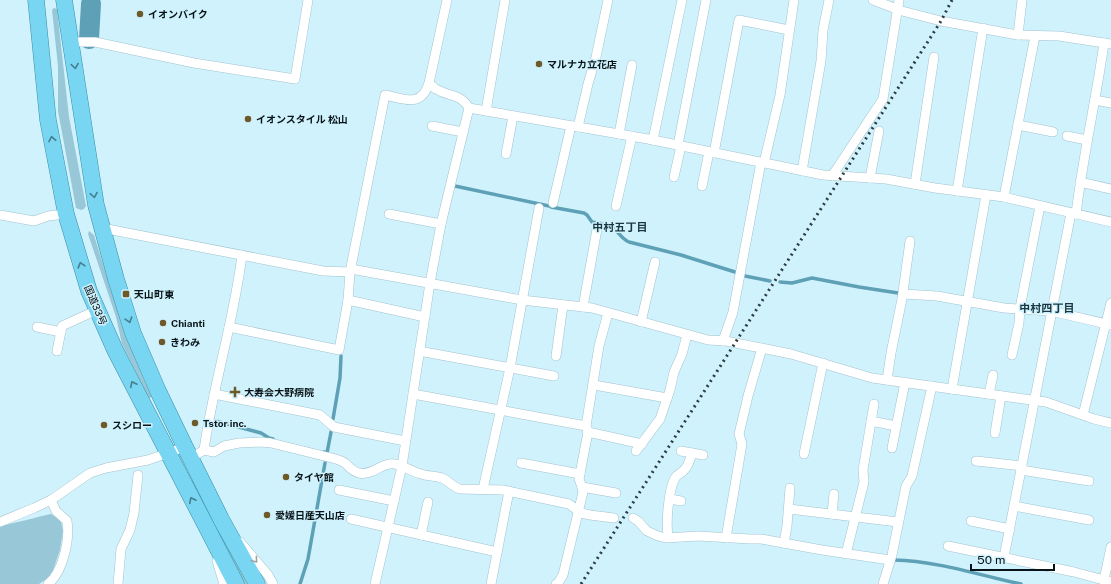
<svg xmlns="http://www.w3.org/2000/svg" width="1111" height="584" font-family="'Public Sans','Noto Sans JP',sans-serif">
	<rect width="100%" height="100%" fill="#d0f2fd"/>
	<g fill="#98c8d8">
		<path d="M 54,8 L 57,9 L 69,117 L 86,206 L 84,209 L 81,210 L 76,208 L 58,111 L 58,66 L 52,10 Z"/>
		<path d="M 89,231 L 94,235 C 111,290 127,345 152,397 L 149,398 L 122,344 L 116,317 L 88,234 Z"/>
		<path d="M 194,480 L 247,584 L 244,584 L 191,481 Z"/>
		<path d="M 51,514 L 57,518 L 61,522 L 63,531 L 60,550 L 51,576 L 39,584 L 0,584 L 0,526 C 8,524 15,523 22,521 C 32,519 40,516 51,514 Z"/>
	</g>
	<g fill="none" stroke-linecap="round" stroke-linejoin="round">
		<g stroke="#5ea1b6" stroke-width="3.5">
			<path d="M 455,186 L 549,206"/>
			<path d="M 551,207 L 584,213 L 587,215 L 592,222 C 598,223 607,224 612,227 C 618,231 620,237 627,241"/>
			<path d="M 629,242 L 681,255 L 735,272"/>
			<path d="M 745,276 L 770,281"/>
			<path d="M 780,282 L 792,283 L 812,278 L 859,287 L 898,293"/>
			<path d="M 333,419 L 340,378 L 341,356"/>
			<path d="M 212,420 L 261,433 L 269,438 L 273,439"/>
			<path d="M 324,452 L 327,453 L 331,432"/>
			<path d="M 894,560 C 937,561 979,575 1021,584"/>
			<path d="M 300,584 L 308,559 L 325,463"/>
		</g>
		<path stroke="#5ea1b6" stroke-width="20" d="M 89,39 L 91,4"/>
		<defs>
			<g id="minor">
				<path d="M 873,0 L 902,11 L 941,21 L 1018,35 L 1059,36 L 1111,44"/>
				<path d="M 1018,35 L 1022,0"/>
				<path d="M 71,42 L 95,42 L 194,63 L 295,79 L 308,0"/>
				<path d="M 1095,100 L 1111,103"/>
				<path d="M 469,108 L 648,139 L 823,175 L 886,179 L 935,188 L 1004,197 L 1111,222"/>
				<path d="M 486,111 L 505,0"/>
				<path d="M 1018,125 L 1053,132"/>
				<path d="M 432,126 L 463,132"/>
				<path d="M 578,127 L 588,84 L 596,57 L 608,0"/>
				<path d="M 619,134 L 632,65"/>
				<path d="M 1067,136 L 1087,140"/>
				<path d="M 653,140 L 682,0"/>
				<path d="M 678,145 L 706,0"/>
				<path d="M 714,153 L 739,20 L 789,30"/>
				<path d="M 506,154 L 513,116"/>
				<path d="M 764,163 L 780,95 L 794,0"/>
				<path d="M 802,171 L 821,61 L 823,30 L 829,0"/>
				<path d="M 832,176 L 883,99 L 899,0"/>
				<path d="M 674,177 L 681,146"/>
				<path d="M 870,178 L 879,131"/>
				<path d="M 1080,182 L 1111,189"/>
				<path d="M 915,184 L 934,57"/>
				<path d="M 702,186 L 709,152"/>
				<path d="M 957,191 L 983,28"/>
				<path d="M 1004,197 L 1035,36"/>
				<path d="M 553,203 L 571,126"/>
				<path d="M 616,206 L 632,136"/>
				<path d="M 389,214 L 441,224"/>
				<path d="M 1076,214 C 1083,156 1096,100 1104,43"/>
				<path d="M 0,215 L 34,221 L 48,216 L 66,214"/>
				<path d="M 102,228 L 323,271 L 350,272 L 385,95 C 405,99 421,108 429,83 L 447,0"/>
				<path d="M 351,269 L 522,300 L 592,308 L 708,340 L 726,341 L 791,354 L 872,378 L 1046,402 L 1094,419 L 1111,423"/>
				<path d="M 903,294 L 937,296 L 1004,308 L 1051,311 L 1111,325"/>
				<path d="M 348,300 L 425,317"/>
				<path d="M 583,307 L 597,229"/>
				<path d="M 641,322 L 655,262"/>
				<path d="M 37,327 L 61,332"/>
				<path d="M 229,327 L 339,350 L 348,300 L 350,272"/>
				<path d="M 723,341 L 733,312 L 761,162"/>
				<path d="M 57,351 L 62,326 L 97,310"/>
				<path d="M 419,351 L 554,376"/>
				<path d="M 1012,355 L 1019,323 L 1020,308 L 1040,206"/>
				<path d="M 556,356 L 563,305"/>
				<path d="M 887,380 L 891,353 L 902,299 L 910,241"/>
				<path d="M 594,385 L 667,398"/>
				<path d="M 952,389 L 986,195"/>
				<path d="M 214,394 L 320,415 L 334,427 L 405,441"/>
				<path d="M 413,394 L 586,426 L 588,432 L 642,444"/>
				<path d="M 989,394 L 993,375"/>
				<path d="M 1083,415 L 1111,303"/>
				<path d="M 871,421 L 896,426"/>
				<path d="M 586,426 L 599,346 L 608,313"/>
				<path d="M 995,433 L 1001,396"/>
				<path d="M 892,448 L 905,382"/>
				<path d="M 204,450 C 213,385 234,321 242,255"/>
				<path d="M 636,451 L 660,419 L 670,390 L 674,372 L 682,354 L 687,335"/>
				<path d="M 681,451 L 703,455"/>
				<path d="M 804,454 L 823,363"/>
				<path d="M 191,458 L 204,450 L 214,452 L 224,446 L 239,443 L 261,442 L 271,443 L 336,459 C 339,460 342,461 345,463 C 349,467 353,472 359,473 C 373,476 381,462 395,464 C 404,466 411,471 421,474 C 427,476 435,476 442,478 C 449,481 453,487 460,489 L 503,490 L 569,504 L 581,513 L 590,515 L 614,518"/>
				<path d="M 976,461 L 1022,466"/>
				<path d="M 521,463 L 580,474"/>
				<path d="M 1021,470 L 1089,481"/>
				<path d="M 582,487 L 616,493"/>
				<path d="M 483,489 L 510,368 L 539,208"/>
				<path d="M 339,490 L 394,501"/>
				<path d="M 670,499 L 681,501"/>
				<path d="M 1014,506 L 1089,520"/>
				<path d="M 789,509 L 898,522"/>
				<path d="M 832,514 L 834,494"/>
				<path d="M 633,518 L 638,521 L 647,531 L 658,536 L 666,538 L 698,536 L 750,539 L 761,539 L 822,550 L 890,560"/>
				<path d="M 351,519 L 497,552"/>
				<path d="M 971,521 L 1010,529"/>
				<path d="M 0,522 L 34,508 L 51,500 L 90,473 L 106,468 L 148,460 L 185,447"/>
				<path d="M 421,535 L 428,502"/>
				<path d="M 668,537 C 666,523 668,491 675,478 C 677,474 681,474 684,470 C 689,466 690,459 692,453"/>
				<path d="M 726,538 L 742,444 L 739,434 L 748,396 L 762,348"/>
				<path d="M 240,542 L 268,575 L 273,584"/>
				<path d="M 784,543 L 787,526 L 790,488"/>
				<path d="M 948,546 L 1074,572 L 1111,582"/>
				<path d="M 846,554 L 864,482 L 863,470 L 874,404"/>
				<path d="M 1004,557 L 1071,213"/>
				<path d="M 217,561 L 224,584"/>
				<path d="M 1104,580 L 1111,547"/>
				<path d="M 48,584 C 63,572 70,540 67,521 L 56,511 L 51,500"/>
				<path d="M 118,584 L 121,549 L 130,530 L 134,513 L 138,475"/>
				<path d="M 375,584 L 402,466 L 430,283 L 441,224 L 469,108 C 460,93 449,97 436,89 C 434,88 431,85 429,83"/>
				<path d="M 491,584 L 509,491"/>
				<path d="M 556,584 L 558,583 L 563,575 L 583,492 L 582,487 L 579,479 L 588,432"/>
				<path d="M 883,584 L 892,555 L 906,486 L 912,476 L 932,386"/>
			</g>
			<g id="trunk">
				<path d="M 36,0 L 48,120 L 66,214 L 89,291 L 115,350 L 236,584"/>
				<path d="M 64,0 L 96,205 L 116,279 L 133,333 L 158,391 L 185,447 L 221,519 L 257,584"/>
			</g>
		</defs>
		<use href="#minor" stroke="#a2c3ce" stroke-width="10"/>
		<use href="#trunk" stroke="#3b8ca3" stroke-width="17"/>
		<use href="#minor" stroke="#fff" stroke-width="9"/>
		<use href="#trunk" stroke="#78d6f2" stroke-width="16"/>
		<path stroke="#2c3c41" stroke-width="3" stroke-dasharray="2 4" stroke-linecap="butt" d="M 581,584 L 941,21 L 952,0"/>
	</g>
	<defs><path id="oneway-chevron" d="M-2-3.5L2.5 0L-2 3.5" fill="none" stroke-width="1.6" stroke-linecap="round" stroke-linejoin="round"/></defs>
	<g stroke="#467f90">
		<use href="#oneway-chevron" transform="translate(75 66) rotate(81)"/>
		<use href="#oneway-chevron" transform="translate(52 139) rotate(-101)"/>
		<use href="#oneway-chevron" transform="translate(94 195) rotate(81)"/>
		<use href="#oneway-chevron" transform="translate(81 265) rotate(-106)"/>
		<use href="#oneway-chevron" transform="translate(129 320) rotate(72)"/>
		<use href="#oneway-chevron" transform="translate(133 384) rotate(-117)"/>
		<use href="#oneway-chevron" transform="translate(192 500) rotate(-117)"/>
	</g>
	<use stroke="#9ca1a3" href="#oneway-chevron" transform="translate(255 560) rotate(50)"/>
	<g fill="#6d5a28" stroke="#d0f2fd" stroke-width="1.5">
		<circle cx="140" cy="14" r="4"/>
		<circle cx="539" cy="64" r="4"/>
		<circle cx="248" cy="119" r="4"/>
		<rect x="122" y="290" width="8" height="8" rx="2"/>
		<circle cx="163" cy="323" r="4"/>
		<circle cx="162" cy="342" r="4"/>
		<path d="M233 386h4v4h4v4h-4v4h-4v-4h-4v-4h4z"/>
		<circle cx="195" cy="423" r="4"/>
		<circle cx="104" cy="425" r="4"/>
		<circle cx="286" cy="477" r="4"/>
		<circle cx="267" cy="515" r="4"/>
	</g>
	<g text-anchor="middle" dominant-baseline="central" stroke-width="3" stroke-linejoin="round" paint-order="stroke">
		<g font-size="10" font-weight="bold" fill="#081418" stroke="#d0f2fd" text-anchor="start">
			<text x="148" y="14">イオンバイク</text>
			<text x="547" y="64">マルナカ立花店</text>
			<text x="256" y="119">イオンスタイル 松山</text>
			<text x="134" y="294">天山町東</text>
			<text x="171" y="323">Chianti</text>
			<text x="170" y="342">きわみ</text>
			<text x="244" y="392">大寿会大野病院</text>
			<text x="203" y="423">Tstor inc.</text>
			<text x="112" y="425">スシロー</text>
			<text x="294" y="477">タイヤ館</text>
			<text x="275" y="515">愛媛日産天山店</text>
		</g>
		<g font-size="10" fill="#081418" stroke="#d0f2fd">
			<text transform="translate(96 305) rotate(67)">国道33号</text>
		</g>
		<g font-size="11" font-weight="bold" fill="#193640" stroke="#d0f2fd">
			<text x="620" y="227">中村五丁目</text>
			<text x="1047" y="308">中村四丁目</text>
		</g>
	</g>
	<path d="M971 564v6h83v-6" fill="none" stroke="#081418" stroke-width="2"/>
	<text x="977" y="564" font-size="12" fill="#081418" stroke="#d0f2fd" stroke-width="3" paint-order="stroke">50 m</text>
</svg>
